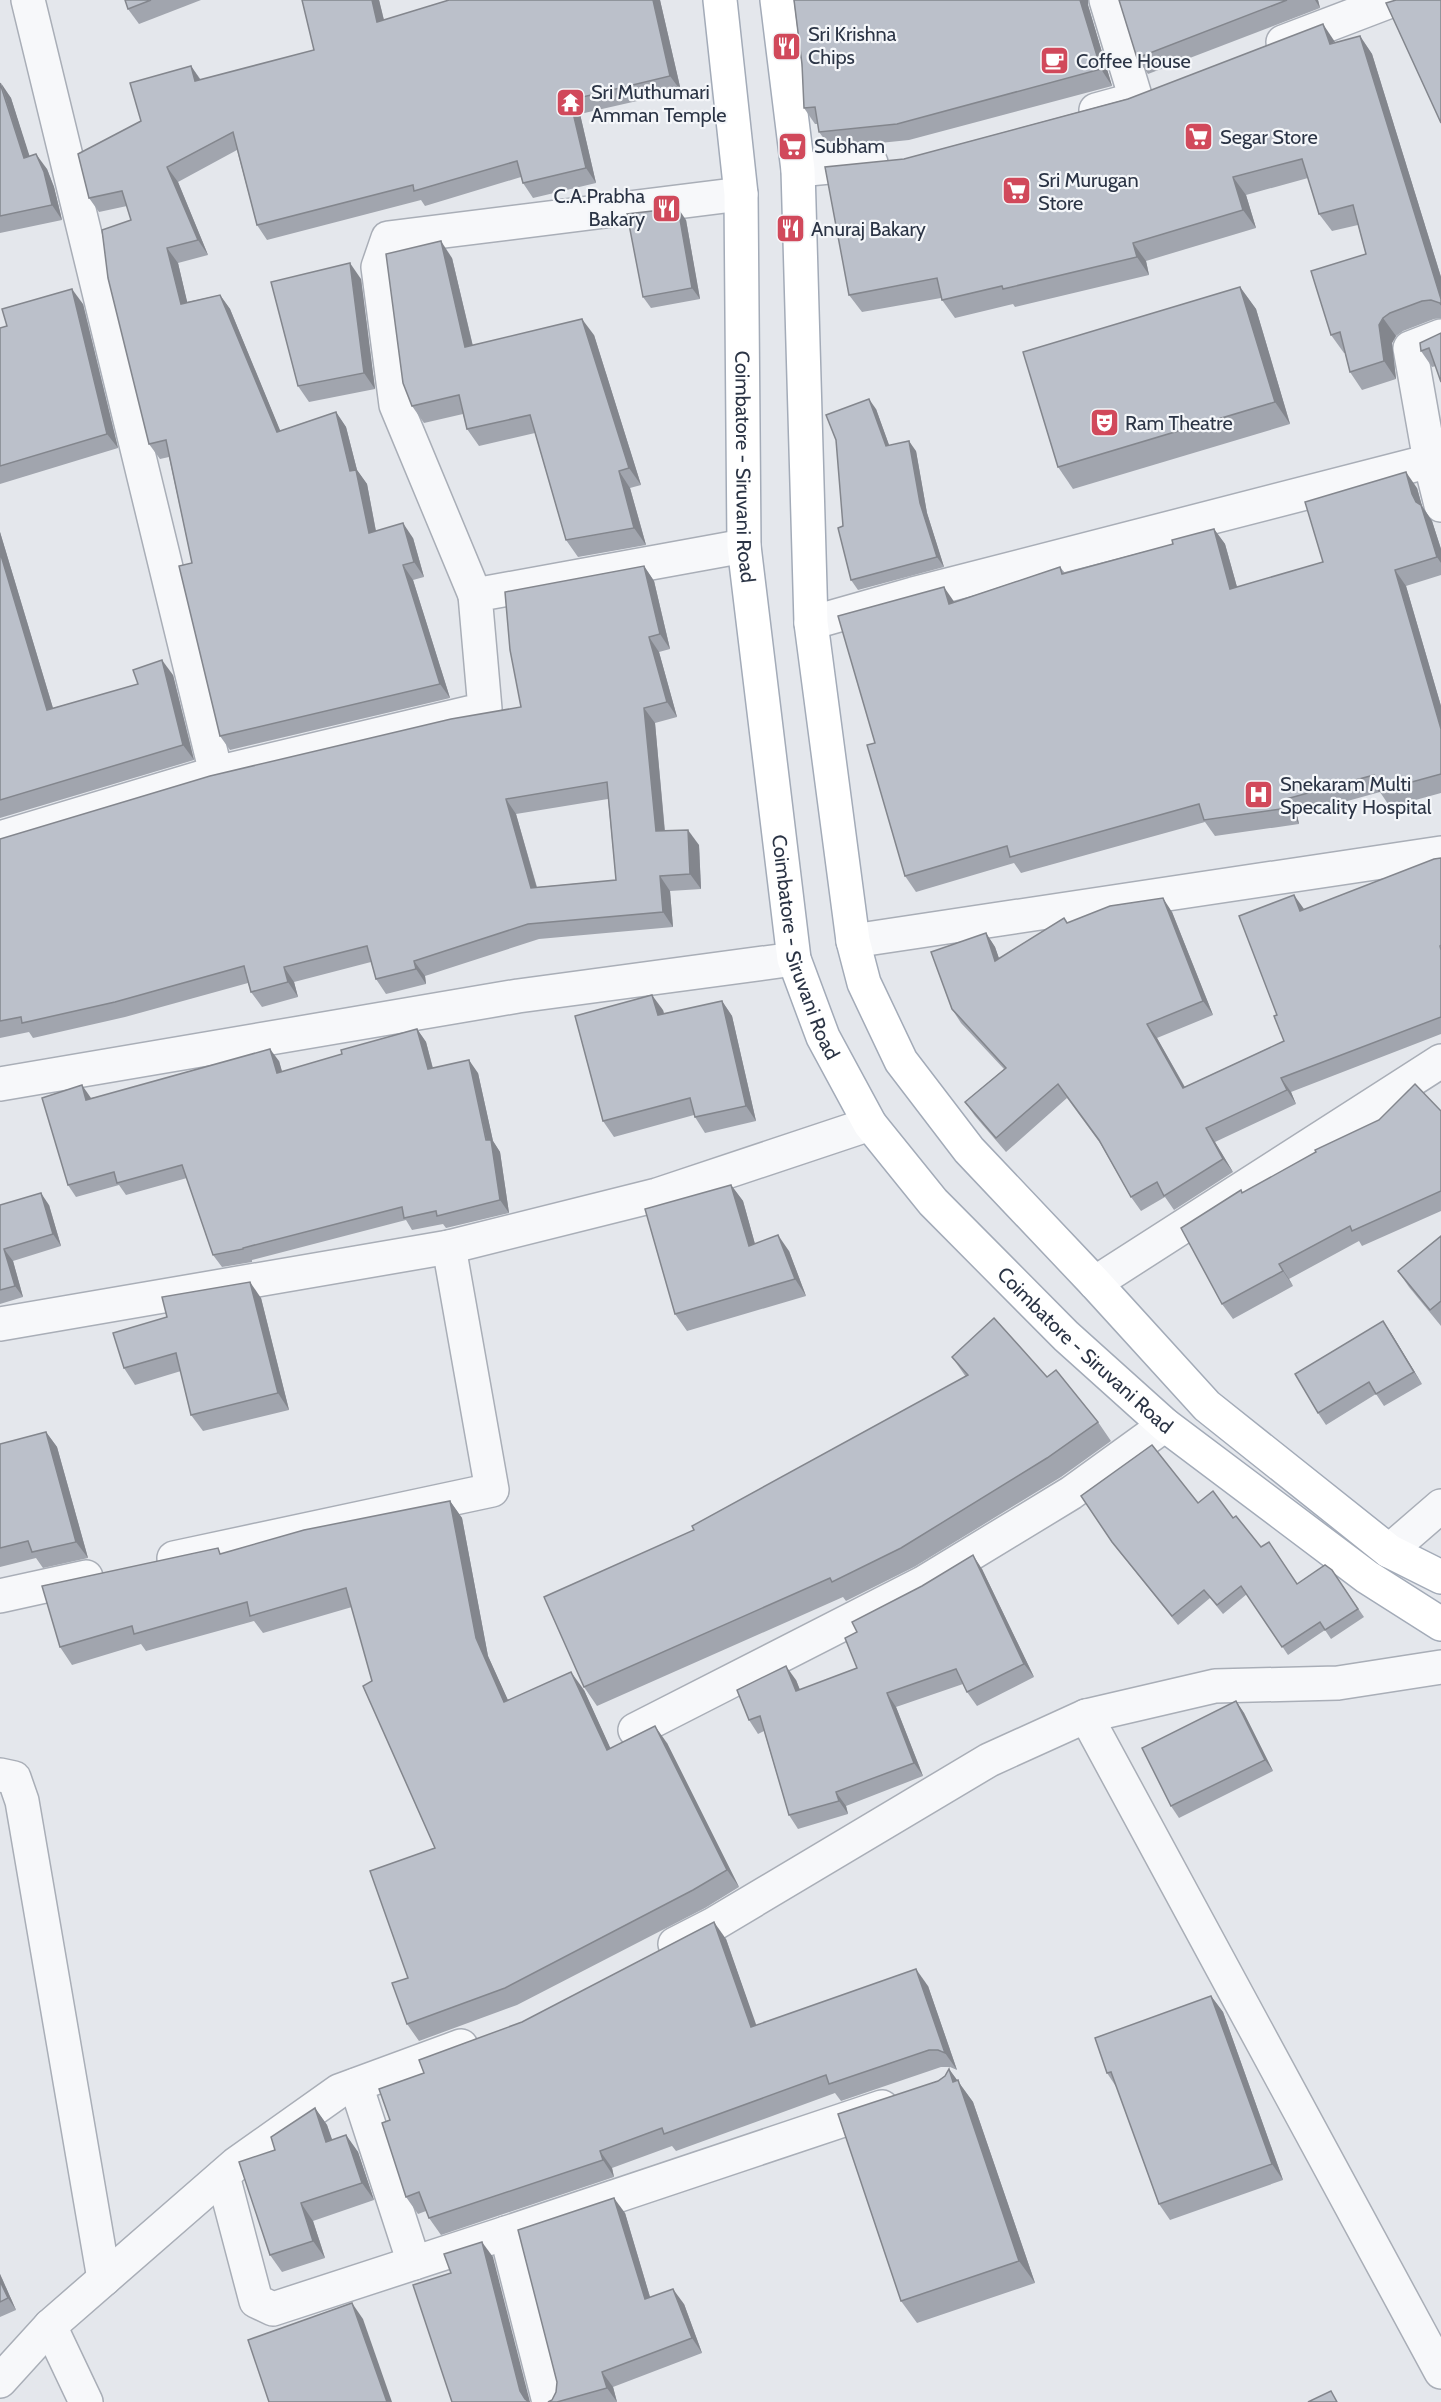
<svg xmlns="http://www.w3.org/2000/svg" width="1441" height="2402" font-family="Cabin,sans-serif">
	<rect width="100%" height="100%" fill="#e4e7ec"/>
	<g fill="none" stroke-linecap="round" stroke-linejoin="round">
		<defs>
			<g id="minor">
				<path d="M 28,0 L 216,773 L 485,709 L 475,595 L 744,546"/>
				<path d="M 1283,42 L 1393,0"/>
				<path d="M 1096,110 L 1136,99 L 1106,0"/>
				<path d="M 798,170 L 871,163"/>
				<path d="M 1441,336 L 1410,348 L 1430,461 L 1441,505"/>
				<path d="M 475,595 L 396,405 L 378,267 L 388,238 L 741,194"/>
				<path d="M 811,623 L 913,594 L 1430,461"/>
				<path d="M 0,838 L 216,773"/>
				<path d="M 853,941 L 1441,853"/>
				<path d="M 0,1084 L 518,996 L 794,959"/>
				<path d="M 1095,1283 L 1441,1061"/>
				<path d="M 0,1324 L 449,1247 L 657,1195 L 870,1124"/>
				<path d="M 1389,1551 L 1441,1506"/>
				<path d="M 174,1558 L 492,1490 L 449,1247"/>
				<path d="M 0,1596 L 86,1577"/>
				<path d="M 1086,1716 L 1441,2372"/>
				<path d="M 635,1730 L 923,1583 L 1071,1493 L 1165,1425"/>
				<path d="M 0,1775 L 14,1778 L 22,1801 L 104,2279"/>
				<path d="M 356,2085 L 414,2263"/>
				<path d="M 223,2176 L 256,2301 L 273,2309 L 506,2233 L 882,2107"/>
				<path d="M 506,2233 L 549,2402"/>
				<path d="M 50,2326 L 86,2402"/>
			</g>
			<g id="tertiary">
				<path d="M 675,1944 L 714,1924 L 989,1760 L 1086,1716 L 1215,1686 L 1338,1683 L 1441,1667"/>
				<path d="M 0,2381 L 50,2326 L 236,2164 L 339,2091 L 461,2046"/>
			</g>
			<g id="primary">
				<path id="s1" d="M 720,0 L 741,194 L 744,546 L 794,959 L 823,1037 L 870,1124 L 933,1202 L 1066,1336 L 1165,1425 L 1367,1577 L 1441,1624"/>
				<path d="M 777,0 L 798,170 L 811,623 L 853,941 L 864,983 L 901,1061 L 969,1150 L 1095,1283 L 1207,1406 L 1389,1551 L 1441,1577"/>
			</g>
		</defs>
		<use href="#minor" stroke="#a9aeb7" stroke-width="36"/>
		<use href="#tertiary" stroke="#a9aeb7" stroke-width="36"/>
		<use href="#primary" stroke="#a3abb8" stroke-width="36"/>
		<use href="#minor" stroke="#f7f8fa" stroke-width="33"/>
		<use href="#tertiary" stroke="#f7f8fa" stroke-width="33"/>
		<use href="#primary" stroke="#fff" stroke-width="33"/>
	</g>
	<g fill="#a1a5ae" fill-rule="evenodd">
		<path d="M 125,0 L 201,0 L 139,24 L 128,9 Z"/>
		<path d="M 302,0 L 379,0 L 384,20 L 449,0 L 660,0 L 681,91 L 580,114 L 596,183 L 533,198 L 523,183 L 521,177 L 425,206 L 421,200 L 267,240 L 257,225 L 237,150 L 178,182 L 208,255 L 178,263 L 187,302 L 220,295 L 230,309 L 280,431 L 336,412 L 346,427 L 357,470 L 367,484 L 376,531 L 413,538 L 424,577 L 413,580 L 450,698 L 230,750 L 220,736 L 192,563 L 169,457 L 160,459 L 149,444 L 131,220 L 127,206 L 99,212 L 89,198 L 141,121 L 191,66 L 201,80 L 314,50 Z"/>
		<path d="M 1119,0 L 1318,0 L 1320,8 L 1148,74 L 1137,58 Z"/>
		<path d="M 1088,5 L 1112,86 L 909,140 L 831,148 L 819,132 L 818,124 L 815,124 L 804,108 L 802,64 Z"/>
		<path d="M 1360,36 L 1372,54 L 1441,277 L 1441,318 L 1434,319 L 1403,331 L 1396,336 L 1392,343 L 1396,379 L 1362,390 L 1350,372 L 1345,353 L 1344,353 L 1331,335 L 1366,254 L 1358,225 L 1332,231 L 1319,214 L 1308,178 L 1246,195 L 1256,228 L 1146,261 L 1149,275 L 1015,307 L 1013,304 L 955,318 L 942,300 L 941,298 L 862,312 L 849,295 L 904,159 Z"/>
		<path d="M 0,83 L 11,98 L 29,156 L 47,169 L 54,187 L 62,220 L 0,233 Z"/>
		<path d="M 686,220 L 700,299 L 651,308 L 643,297 Z"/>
		<path d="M 452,258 L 473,346 L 594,335 L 641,485 L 630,488 L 646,545 L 578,557 L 566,540 L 535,433 L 479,446 L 467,429 L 463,414 L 424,423 L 412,406 Z"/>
		<path d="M 361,279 L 375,389 L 309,402 L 298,386 Z"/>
		<path d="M 1240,287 L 1256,309 L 1290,424 L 1073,489 L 1058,467 Z"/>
		<path d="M 83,304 L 118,448 L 0,484 L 0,328 Z"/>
		<path d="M 1441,333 L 1436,366 L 1432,367 L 1421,351 Z"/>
		<path d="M 876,409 L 889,445 L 916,451 L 927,513 L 944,567 L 858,590 L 851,580 L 843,526 Z"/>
		<path d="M 1417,488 L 1422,506 L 1432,521 L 1441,549 L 1441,575 L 1406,586 L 1441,706 L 1441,793 L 1390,807 L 1380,792 L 1297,815 L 1299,824 L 1215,836 L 1205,822 L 1021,873 L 1014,863 L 916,892 L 905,876 L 875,743 L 954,602 L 1060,567 L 1065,573 L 1173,544 L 1214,529 L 1225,544 L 1237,587 L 1323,562 Z"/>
		<path d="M 0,532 L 53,708 L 173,675 L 194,760 L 0,818 Z"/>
		<path d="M 644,566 L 654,581 L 670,649 L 659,652 L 677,717 L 655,723 L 665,831 L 699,845 L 701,889 L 670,891 L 673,927 L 539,939 L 425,976 L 426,984 L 386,994 L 376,979 L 371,962 L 294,982 L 298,997 L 262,1007 L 251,992 L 248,983 L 125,1017 L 33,1038 L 29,1032 L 0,1038 L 0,839 L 521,707 ZM 608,799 L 616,880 L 537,887 L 516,814 Z"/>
		<path d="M 1441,858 L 1441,1034 L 1291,1092 L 1296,1104 L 1215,1142 L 1233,1172 L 1174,1210 L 1165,1197 L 1141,1211 L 1131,1197 L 1100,1143 L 1067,1098 L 1006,1152 L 975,1116 L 965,1102 L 1004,1069 L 961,1023 L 952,1009 L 986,933 L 995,947 L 999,959 L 1067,923 L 1172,912 L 1213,1015 L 1157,1038 L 1185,1087 L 1284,1041 L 1277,1015 L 1304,910 Z"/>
		<path d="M 722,1001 L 732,1016 L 756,1121 L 705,1133 L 695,1117 L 694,1115 L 614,1137 L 603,1121 L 663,1010 L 664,1014 Z"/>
		<path d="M 417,1029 L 426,1042 L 433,1068 L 478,1073 L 493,1141 L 500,1152 L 509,1213 L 446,1228 L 443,1224 L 412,1230 L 406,1220 L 252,1260 L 252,1262 L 222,1267 L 213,1255 L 187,1178 L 126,1195 L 119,1185 L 76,1197 L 68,1185 L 91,1098 L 279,1061 L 282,1072 L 342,1054 Z"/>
		<path d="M 1441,1111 L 1441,1211 L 1362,1246 L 1359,1241 L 1289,1279 L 1293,1286 L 1233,1319 L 1222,1304 Z"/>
		<path d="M 731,1185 L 743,1201 L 755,1244 L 789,1251 L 806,1296 L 687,1331 L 675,1314 Z"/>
		<path d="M 0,1205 L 49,1205 L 61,1246 L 13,1261 L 23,1297 L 0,1304 Z"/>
		<path d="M 1441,1236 L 1441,1326 L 1409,1287 L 1398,1271 Z"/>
		<path d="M 261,1298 L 289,1410 L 203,1431 L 191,1415 L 181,1371 L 135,1385 L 124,1368 Z"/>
		<path d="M 1391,1333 L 1422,1384 L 1384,1406 L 1376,1394 L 1326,1425 L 1318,1413 Z"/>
		<path d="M 952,1357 L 1047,1377 L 1098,1422 L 1111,1441 L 1061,1477 L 914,1567 L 846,1601 L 843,1597 L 597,1706 L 584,1687 L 694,1530 L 966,1377 Z"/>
		<path d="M 46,1432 L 57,1447 L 88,1558 L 43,1568 L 36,1558 L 0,1567 L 0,1444 Z"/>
		<path d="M 1081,1496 L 1198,1503 L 1233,1518 L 1261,1547 L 1297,1584 L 1332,1570 L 1364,1617 L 1331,1639 L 1325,1630 L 1288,1655 L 1247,1594 L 1223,1614 L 1210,1598 L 1178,1625 L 1118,1550 Z"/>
		<path d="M 450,1501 L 462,1518 L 488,1656 L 508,1701 L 584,1690 L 610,1748 L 667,1743 L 739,1887 L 705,1908 L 517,2005 L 419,2041 L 407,2024 L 408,1978 L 435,1848 L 372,1681 L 352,1607 L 263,1633 L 254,1621 L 146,1651 L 141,1644 L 72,1665 L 60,1647 L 222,1554 Z"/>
		<path d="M 982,1569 L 1034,1677 L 977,1706 L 967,1692 L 963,1684 L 896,1707 L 923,1776 L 846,1806 L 848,1814 L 798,1829 L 789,1815 L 764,1731 L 758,1734 L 749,1720 L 796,1680 L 800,1690 L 857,1668 Z"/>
		<path d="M 1236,1701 L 1244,1713 L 1273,1771 L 1179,1818 L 1171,1806 Z"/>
		<path d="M 726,1939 L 756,2026 L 928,1986 L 957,2070 L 950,2067 L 941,2067 L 841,2101 L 835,2093 L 676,2151 L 672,2146 L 612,2168 L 614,2177 L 441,2235 L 429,2218 L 426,2211 L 418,2214 L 406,2197 L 390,2120 L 424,2073 L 522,2022 Z"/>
		<path d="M 1211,1996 L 1223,2012 L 1283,2180 L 1170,2220 L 1159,2204 L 1117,2088 L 1107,2073 Z"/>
		<path d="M 949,2069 L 973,2102 L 1035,2283 L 917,2323 L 901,2301 L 938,2081 L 945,2076 Z"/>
		<path d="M 315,2108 L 327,2125 L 332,2140 L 346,2135 L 358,2152 L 374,2200 L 313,2221 L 325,2258 L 282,2272 L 270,2255 L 275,2150 Z"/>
		<path d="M 625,2213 L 650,2297 L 684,2304 L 702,2353 L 613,2387 L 617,2402 L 548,2402 L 552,2400 L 556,2392 Z"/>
		<path d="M 0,2274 L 16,2310 L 0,2317 Z"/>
	</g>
	<g fill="#83868d">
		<path d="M 372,0 L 379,0 L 388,37 L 377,22 Z"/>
		<path d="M 653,0 L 660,0 L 681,91 L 670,76 Z"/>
		<path d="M 1080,0 L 1088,0 L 1088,5 L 1112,86 L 1101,69 Z"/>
		<path d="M 1315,0 L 1318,0 L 1320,8 Z"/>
		<path d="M 1323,24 L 1335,42 L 1330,44 Z"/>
		<path d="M 1360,36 L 1372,54 L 1441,277 L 1441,299 Z"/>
		<path d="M 191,66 L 201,81 L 195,81 Z"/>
		<path d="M 1,83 L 11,98 L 35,173 L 24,158 Z"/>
		<path d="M 570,100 L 580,114 L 596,183 L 586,168 Z"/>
		<path d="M 36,154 L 47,169 L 54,187 L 62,220 L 52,205 Z"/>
		<path d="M 167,167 L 178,182 L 208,255 L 198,240 Z"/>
		<path d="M 1233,177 L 1246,195 L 1256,228 L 1243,210 Z"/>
		<path d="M 678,208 L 686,220 L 700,299 L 692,288 Z"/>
		<path d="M 441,241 L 452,258 L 477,364 L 465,347 Z"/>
		<path d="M 1133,243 L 1146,261 L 1149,275 L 1137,257 Z"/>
		<path d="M 167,248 L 178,263 L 191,318 L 181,304 Z"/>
		<path d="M 350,263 L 361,279 L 375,389 L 364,373 Z"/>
		<path d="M 1240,287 L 1256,309 L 1290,424 L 1275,402 Z"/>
		<path d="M 72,289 L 83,304 L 118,448 L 107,434 Z"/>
		<path d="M 220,295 L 230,309 L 287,447 L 277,432 Z"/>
		<path d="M 1383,318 L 1396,336 L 1392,343 L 1396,379 L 1384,361 L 1379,325 Z"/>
		<path d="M 582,319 L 594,335 L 641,485 L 629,468 Z"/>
		<path d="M 869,399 L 876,409 L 893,456 L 886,446 Z"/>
		<path d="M 336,412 L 346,427 L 357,470 L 367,484 L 379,548 L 369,533 L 350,471 Z"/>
		<path d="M 909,441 L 916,451 L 927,513 L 944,567 L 937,557 L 920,503 Z"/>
		<path d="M 619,471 L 630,488 L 646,545 L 634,528 Z"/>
		<path d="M 1406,472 L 1417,488 L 1422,506 L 1432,521 L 1441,549 L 1441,563 L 1437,557 L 1416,502 L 1412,494 Z"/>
		<path d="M 403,523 L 413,538 L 424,577 L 414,562 Z"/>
		<path d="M 1214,529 L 1225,544 L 1242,605 L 1230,589 Z"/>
		<path d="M 0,532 L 58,725 L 47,710 L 0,552 Z"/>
		<path d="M 403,565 L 413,580 L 450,698 L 440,684 Z"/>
		<path d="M 644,566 L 654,581 L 670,649 L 660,634 Z"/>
		<path d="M 1395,570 L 1406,586 L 1441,706 L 1441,729 Z"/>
		<path d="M 944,587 L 955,603 L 949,604 Z"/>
		<path d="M 649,637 L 659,652 L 677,717 L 667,702 Z"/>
		<path d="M 162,660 L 173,675 L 194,760 L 183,745 Z"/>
		<path d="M 644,708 L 655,723 L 666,846 L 656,831 Z"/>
		<path d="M 506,799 L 516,814 L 541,903 L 531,888 Z"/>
		<path d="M 1286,799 L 1297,815 L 1299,824 L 1288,808 Z"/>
		<path d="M 688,830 L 699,845 L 701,889 L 690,874 Z"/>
		<path d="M 660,876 L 670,891 L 673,927 L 663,912 Z"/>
		<path d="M 1294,895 L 1304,909 L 1310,925 L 1300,911 Z"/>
		<path d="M 1163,898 L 1172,912 L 1213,1015 L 1203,1001 Z"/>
		<path d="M 986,933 L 995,947 L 1005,975 L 995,961 Z"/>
		<path d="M 414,961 L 425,976 L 426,984 L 416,969 Z"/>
		<path d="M 284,967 L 294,982 L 298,997 L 288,982 Z"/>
		<path d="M 652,995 L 663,1010 L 668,1030 L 658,1015 Z"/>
		<path d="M 722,1001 L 732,1016 L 756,1121 L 746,1106 Z"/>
		<path d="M 1147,1024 L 1157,1038 L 1193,1102 L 1183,1088 Z"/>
		<path d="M 417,1029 L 426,1042 L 436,1081 L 428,1069 Z"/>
		<path d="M 270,1049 L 279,1061 L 286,1085 L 277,1073 Z"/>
		<path d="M 469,1060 L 478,1073 L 493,1141 L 500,1152 L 509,1213 L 500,1200 Z"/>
		<path d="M 1281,1078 L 1291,1092 L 1296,1104 L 1287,1090 Z"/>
		<path d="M 82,1085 L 91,1098 L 95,1112 L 86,1100 Z"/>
		<path d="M 1206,1128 L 1215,1142 L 1233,1172 L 1223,1159 Z"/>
		<path d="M 731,1185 L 743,1201 L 760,1262 L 749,1246 Z"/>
		<path d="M 41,1193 L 49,1205 L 61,1246 L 53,1234 Z"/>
		<path d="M 778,1235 L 789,1251 L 806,1296 L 795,1279 Z"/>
		<path d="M 4,1249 L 13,1261 L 23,1297 L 15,1286 Z"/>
		<path d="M 1279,1264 L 1289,1279 L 1293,1286 L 1283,1271 Z"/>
		<path d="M 250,1282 L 261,1298 L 289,1410 L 278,1393 Z"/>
		<path d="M 1383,1321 L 1391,1333 L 1422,1384 L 1414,1372 Z"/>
		<path d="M 46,1432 L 57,1447 L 88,1558 L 76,1542 Z"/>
		<path d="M 450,1501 L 462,1518 L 488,1656 L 517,1720 L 504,1702 L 476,1638 Z"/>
		<path d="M 973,1555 L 982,1569 L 1034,1677 L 1024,1664 Z"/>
		<path d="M 786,1666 L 796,1680 L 806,1705 L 796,1691 Z"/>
		<path d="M 571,1672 L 584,1690 L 619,1767 L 607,1750 Z"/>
		<path d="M 887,1693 L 896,1707 L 923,1776 L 914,1763 Z"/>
		<path d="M 1236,1701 L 1244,1713 L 1273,1771 L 1265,1760 Z"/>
		<path d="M 655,1726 L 667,1743 L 739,1887 L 727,1870 Z"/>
		<path d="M 836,1792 L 846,1806 L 848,1814 L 839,1801 Z"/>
		<path d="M 714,1922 L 726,1939 L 763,2044 L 751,2027 Z"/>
		<path d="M 916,1969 L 928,1986 L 957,2070 L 945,2053 Z"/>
		<path d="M 1211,1996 L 1223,2012 L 1283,2180 L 1272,2164 Z"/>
		<path d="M 949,2069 L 973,2102 L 1035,2283 L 1019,2261 Z"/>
		<path d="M 315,2108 L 327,2125 L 339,2159 L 326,2142 Z"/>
		<path d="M 346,2135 L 358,2152 L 374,2200 L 362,2183 Z"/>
		<path d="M 600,2151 L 612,2168 L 614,2177 L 603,2160 Z"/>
		<path d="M 614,2198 L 625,2213 L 655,2314 L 645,2299 Z"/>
		<path d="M 301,2203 L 313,2221 L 325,2258 L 313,2241 Z"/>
		<path d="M 482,2242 L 493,2257 L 530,2402 L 526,2402 L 520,2391 Z"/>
		<path d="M 0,2274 L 16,2310 L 8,2298 L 0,2281 Z"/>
		<path d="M 673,2289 L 684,2304 L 702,2353 L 692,2338 Z"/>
		<path d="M 352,2303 L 363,2319 L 392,2402 L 387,2402 Z"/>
		<path d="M 602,2372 L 613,2387 L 617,2402 L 607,2388 Z"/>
	</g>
	<g fill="#bbc0ca" stroke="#83868d" stroke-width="1.5" fill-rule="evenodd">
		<path d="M 125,0 L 151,0 L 128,9 Z"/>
		<path d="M 302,0 L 372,0 L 377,22 L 449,0 L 653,0 L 670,76 L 570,100 L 586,168 L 523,183 L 517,161 L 414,191 L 413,185 L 257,225 L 233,132 L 167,167 L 198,240 L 167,248 L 181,304 L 220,295 L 277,432 L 336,412 L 350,471 L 356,470 L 369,533 L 403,523 L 414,562 L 403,565 L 440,684 L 220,736 L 179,566 L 192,563 L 166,440 L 149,444 L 108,278 L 102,230 L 131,220 L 122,191 L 89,198 L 78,154 L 141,121 L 130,83 L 191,66 L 195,81 L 314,50 Z"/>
		<path d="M 794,0 L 1080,0 L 1101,69 L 897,124 L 819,132 L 815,107 L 804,108 L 802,64 Z"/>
		<path d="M 1119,0 L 1287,0 L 1137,58 Z"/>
		<path d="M 1396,0 L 1441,0 L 1441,123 L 1386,3 Z"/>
		<path d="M 1323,24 L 1330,44 L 1360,36 L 1441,299 L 1441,305 L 1440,303 L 1431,300 L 1422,301 L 1390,313 L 1383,318 L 1379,325 L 1384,361 L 1350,372 L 1340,332 L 1331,335 L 1311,271 L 1366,254 L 1353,205 L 1319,214 L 1302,159 L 1233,177 L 1243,210 L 1133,243 L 1137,257 L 1003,289 L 1002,286 L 942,300 L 937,278 L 849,295 L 825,167 L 904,159 L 1128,99 Z"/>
		<path d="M 0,83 L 24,158 L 36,154 L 44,172 L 52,205 L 0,216 Z"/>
		<path d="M 678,208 L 692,288 L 643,297 L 627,214 Z"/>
		<path d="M 441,241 L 465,347 L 582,319 L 629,468 L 619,471 L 634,528 L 566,540 L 530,415 L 467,429 L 459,395 L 412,406 L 403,383 L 386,254 Z"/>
		<path d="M 350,263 L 364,373 L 298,386 L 271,282 Z"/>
		<path d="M 1240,287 L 1275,402 L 1058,467 L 1023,352 Z"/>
		<path d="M 72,289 L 107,434 L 0,466 L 0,328 L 7,326 L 2,309 Z"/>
		<path d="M 1441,333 L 1441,382 L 1429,348 L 1421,351 L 1420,343 Z"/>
		<path d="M 869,399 L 886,446 L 909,441 L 920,503 L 937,557 L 851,580 L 838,528 L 843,526 L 836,440 L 826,415 Z"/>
		<path d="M 1406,472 L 1412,494 L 1416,502 L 1421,505 L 1437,557 L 1395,570 L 1441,729 L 1441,774 L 1379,791 L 1374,775 L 1286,799 L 1288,808 L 1204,820 L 1199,804 L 1010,857 L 1007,846 L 905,876 L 867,745 L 875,743 L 838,616 L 944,587 L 949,604 L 1060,567 L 1062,574 L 1173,544 L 1172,540 L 1214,529 L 1230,589 L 1323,562 L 1305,502 Z"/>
		<path d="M 0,552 L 47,710 L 138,684 L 133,670 L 162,660 L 183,745 L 0,800 Z"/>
		<path d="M 644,566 L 660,634 L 649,637 L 667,702 L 644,708 L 656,831 L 688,830 L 690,874 L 660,876 L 663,912 L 528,924 L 414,961 L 416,969 L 376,979 L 367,946 L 284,967 L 288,982 L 251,992 L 244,966 L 115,1002 L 22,1023 L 21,1017 L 0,1021 L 0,839 L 210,776 L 451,719 L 521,707 L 510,650 L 505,592 ZM 607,782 L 616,880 L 531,888 L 506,799 Z"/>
		<path d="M 1441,858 L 1441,945 L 1440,946 L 1441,950 L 1441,1017 L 1281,1078 L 1287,1090 L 1206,1128 L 1223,1159 L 1164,1196 L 1157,1182 L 1131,1197 L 1099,1140 L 1058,1084 L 996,1138 L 965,1102 L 1006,1068 L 952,1009 L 931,952 L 986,933 L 995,961 L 1064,918 L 1067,923 L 1110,906 L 1163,898 L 1203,1001 L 1147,1024 L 1183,1088 L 1284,1041 L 1274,1016 L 1277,1015 L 1239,916 L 1294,895 L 1300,911 L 1434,859 Z"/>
		<path d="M 652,995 L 658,1015 L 722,1001 L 746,1106 L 695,1117 L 690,1098 L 603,1121 L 575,1016 Z"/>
		<path d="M 417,1029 L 428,1069 L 469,1060 L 486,1140 L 491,1140 L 500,1200 L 437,1216 L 436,1211 L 404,1218 L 402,1207 L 243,1248 L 243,1249 L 213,1255 L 182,1165 L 117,1183 L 114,1172 L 68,1185 L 42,1098 L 82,1085 L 86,1100 L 270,1049 L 277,1073 L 342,1054 L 341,1050 Z"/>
		<path d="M 1415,1084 L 1441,1111 L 1441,1191 L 1352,1231 L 1350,1226 L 1279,1264 L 1283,1271 L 1222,1304 L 1181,1228 L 1241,1190 L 1242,1193 L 1316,1152 L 1315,1150 L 1379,1120 Z"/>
		<path d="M 731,1185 L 749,1246 L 778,1235 L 795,1279 L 675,1314 L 645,1209 Z"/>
		<path d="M 41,1193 L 53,1234 L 4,1249 L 15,1286 L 0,1290 L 0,1205 Z"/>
		<path d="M 1441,1236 L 1441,1301 L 1430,1310 L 1398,1271 Z"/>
		<path d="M 250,1282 L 278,1393 L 191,1415 L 176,1353 L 124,1368 L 113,1333 L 167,1317 L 162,1297 Z"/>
		<path d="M 994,1318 L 1047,1377 L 1056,1370 L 1098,1422 L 1047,1458 L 901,1548 L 832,1582 L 830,1578 L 584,1687 L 544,1597 L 694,1530 L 692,1526 L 968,1375 L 952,1357 Z"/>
		<path d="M 1383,1321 L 1414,1372 L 1376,1394 L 1369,1382 L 1318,1413 L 1295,1374 Z"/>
		<path d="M 46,1432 L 76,1542 L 32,1552 L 28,1541 L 0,1548 L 0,1444 Z"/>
		<path d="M 1152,1445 L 1198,1503 L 1213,1491 L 1233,1518 L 1236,1516 L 1261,1547 L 1269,1542 L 1297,1584 L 1325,1565 L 1332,1570 L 1358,1609 L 1325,1630 L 1320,1622 L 1282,1647 L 1241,1586 L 1217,1605 L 1204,1590 L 1172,1616 L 1112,1542 L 1081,1496 Z"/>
		<path d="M 450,1501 L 476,1638 L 504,1702 L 571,1672 L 607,1750 L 655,1726 L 727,1870 L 693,1890 L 505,1988 L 407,2024 L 392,1983 L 408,1978 L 370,1871 L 435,1848 L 363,1686 L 372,1681 L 346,1588 L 250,1616 L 247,1602 L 134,1634 L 132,1626 L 60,1647 L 42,1586 L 218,1548 L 220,1554 L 304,1530 Z"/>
		<path d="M 973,1555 L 1024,1664 L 967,1692 L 956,1669 L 887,1693 L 914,1763 L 836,1792 L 839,1801 L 789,1815 L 760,1716 L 749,1720 L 737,1690 L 786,1666 L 796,1691 L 857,1668 L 845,1638 L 857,1632 L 852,1622 L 922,1586 Z"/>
		<path d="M 1236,1701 L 1265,1760 L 1171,1806 L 1142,1748 Z"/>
		<path d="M 714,1922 L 751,2027 L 916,1969 L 945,2053 L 938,2050 L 929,2050 L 829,2084 L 826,2075 L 664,2134 L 662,2128 L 600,2151 L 603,2160 L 429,2218 L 419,2192 L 406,2197 L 382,2123 L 390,2120 L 379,2089 L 424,2073 L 419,2060 L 522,2022 Z"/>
		<path d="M 1211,1996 L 1272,2164 L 1159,2204 L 1111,2072 L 1107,2073 L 1095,2038 Z"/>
		<path d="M 949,2069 L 953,2082 L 958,2080 L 1019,2261 L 901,2301 L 838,2114 L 938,2081 L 945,2076 Z"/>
		<path d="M 315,2108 L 326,2142 L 346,2135 L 362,2183 L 301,2203 L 313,2241 L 270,2255 L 239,2162 L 275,2150 L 271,2137 Z"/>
		<path d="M 614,2198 L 645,2299 L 673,2289 L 692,2338 L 602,2372 L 607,2388 L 557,2402 L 548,2402 L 552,2400 L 556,2392 L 557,2382 L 518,2230 Z"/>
		<path d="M 482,2242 L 520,2391 L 525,2399 L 529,2402 L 452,2402 L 413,2285 L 451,2273 L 444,2254 Z"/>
		<path d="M 0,2281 L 8,2298 L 0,2302 Z"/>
		<path d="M 352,2303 L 387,2402 L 269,2402 L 248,2340 Z"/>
		<path d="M 1331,2391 L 1337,2402 L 1308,2402 Z"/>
	</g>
	<defs>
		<symbol id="restaurant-square" viewBox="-11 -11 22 22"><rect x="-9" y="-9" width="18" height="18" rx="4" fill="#d1495b" stroke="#f4f6f9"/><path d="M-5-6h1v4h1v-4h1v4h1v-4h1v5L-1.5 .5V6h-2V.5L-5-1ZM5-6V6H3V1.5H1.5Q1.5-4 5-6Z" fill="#fff"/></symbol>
		<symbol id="cafe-square" viewBox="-11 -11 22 22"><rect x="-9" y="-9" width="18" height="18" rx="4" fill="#d1495b" stroke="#f4f6f9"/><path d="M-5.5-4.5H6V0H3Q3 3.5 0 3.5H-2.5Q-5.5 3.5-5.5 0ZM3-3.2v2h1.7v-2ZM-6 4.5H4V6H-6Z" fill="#fff"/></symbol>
		<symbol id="temple-square" viewBox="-11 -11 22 22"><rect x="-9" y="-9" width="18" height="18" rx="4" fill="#d1495b" stroke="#f4f6f9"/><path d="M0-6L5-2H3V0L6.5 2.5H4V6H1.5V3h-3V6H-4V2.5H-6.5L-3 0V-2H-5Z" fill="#fff"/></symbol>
		<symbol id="supermarket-square" viewBox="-11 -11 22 22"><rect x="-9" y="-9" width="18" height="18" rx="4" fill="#d1495b" stroke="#f4f6f9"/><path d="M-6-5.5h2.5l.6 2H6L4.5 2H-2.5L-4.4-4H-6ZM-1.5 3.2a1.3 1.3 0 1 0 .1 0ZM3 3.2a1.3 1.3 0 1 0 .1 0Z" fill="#fff"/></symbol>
		<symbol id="theatre-square" viewBox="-11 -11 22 22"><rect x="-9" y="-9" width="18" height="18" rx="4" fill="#d1495b" stroke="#f4f6f9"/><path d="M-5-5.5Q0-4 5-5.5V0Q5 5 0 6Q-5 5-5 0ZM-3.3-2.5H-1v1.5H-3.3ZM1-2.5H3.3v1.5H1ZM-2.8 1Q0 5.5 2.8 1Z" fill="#fff"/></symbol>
		<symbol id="hospital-square" viewBox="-11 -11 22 22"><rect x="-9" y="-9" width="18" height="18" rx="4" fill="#d1495b" stroke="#f4f6f9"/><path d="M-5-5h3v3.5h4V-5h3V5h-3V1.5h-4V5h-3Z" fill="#fff"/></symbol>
	</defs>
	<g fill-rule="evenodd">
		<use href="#restaurant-square" x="770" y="30" width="33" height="33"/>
		<use href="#cafe-square" x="1038" y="44" width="33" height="33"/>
		<use href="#temple-square" x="554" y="86" width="33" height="33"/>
		<use href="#supermarket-square" x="1182" y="120" width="33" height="33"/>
		<use href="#supermarket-square" x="776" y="130" width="33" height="33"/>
		<use href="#supermarket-square" x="1000" y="174" width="33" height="33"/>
		<use href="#restaurant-square" x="650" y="192" width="33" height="33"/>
		<use href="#restaurant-square" x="774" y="212" width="33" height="33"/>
		<use href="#theatre-square" x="1088" y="406" width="33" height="33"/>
		<use href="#hospital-square" x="1242" y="778" width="33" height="33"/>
	</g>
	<g text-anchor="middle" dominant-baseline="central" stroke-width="4.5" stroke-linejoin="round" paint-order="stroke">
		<g font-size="20" fill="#2b3445" stroke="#f4f6f9" text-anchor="start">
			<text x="808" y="34">Sri Krishna<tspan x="808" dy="23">Chips</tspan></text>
			<text x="1076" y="61">Coffee House</text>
			<text x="591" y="92">Sri Muthumari<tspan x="591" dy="23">Amman Temple</tspan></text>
			<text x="1220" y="137">Segar Store</text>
			<text x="814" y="146">Subham</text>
			<text x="1038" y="180">Sri Murugan<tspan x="1038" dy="23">Store</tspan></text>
			<text x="645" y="196" text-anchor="end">C.A.Prabha<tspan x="645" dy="23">Bakary</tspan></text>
			<text x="811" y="229">Anuraj Bakary</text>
			<text x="1125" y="423">Ram Theatre</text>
			<text x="1280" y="784">Snekaram Multi<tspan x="1280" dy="23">Specality Hospital</tspan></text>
		</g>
		<g font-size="20" fill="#2b3445" stroke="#f4f6f9">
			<text stroke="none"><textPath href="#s1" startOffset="468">Coimbatore - Siruvani Road</textPath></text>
			<text stroke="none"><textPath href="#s1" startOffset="954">Coimbatore - Siruvani Road</textPath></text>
			<text stroke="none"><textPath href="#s1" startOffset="1458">Coimbatore - Siruvani Road</textPath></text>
		</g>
	</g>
</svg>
